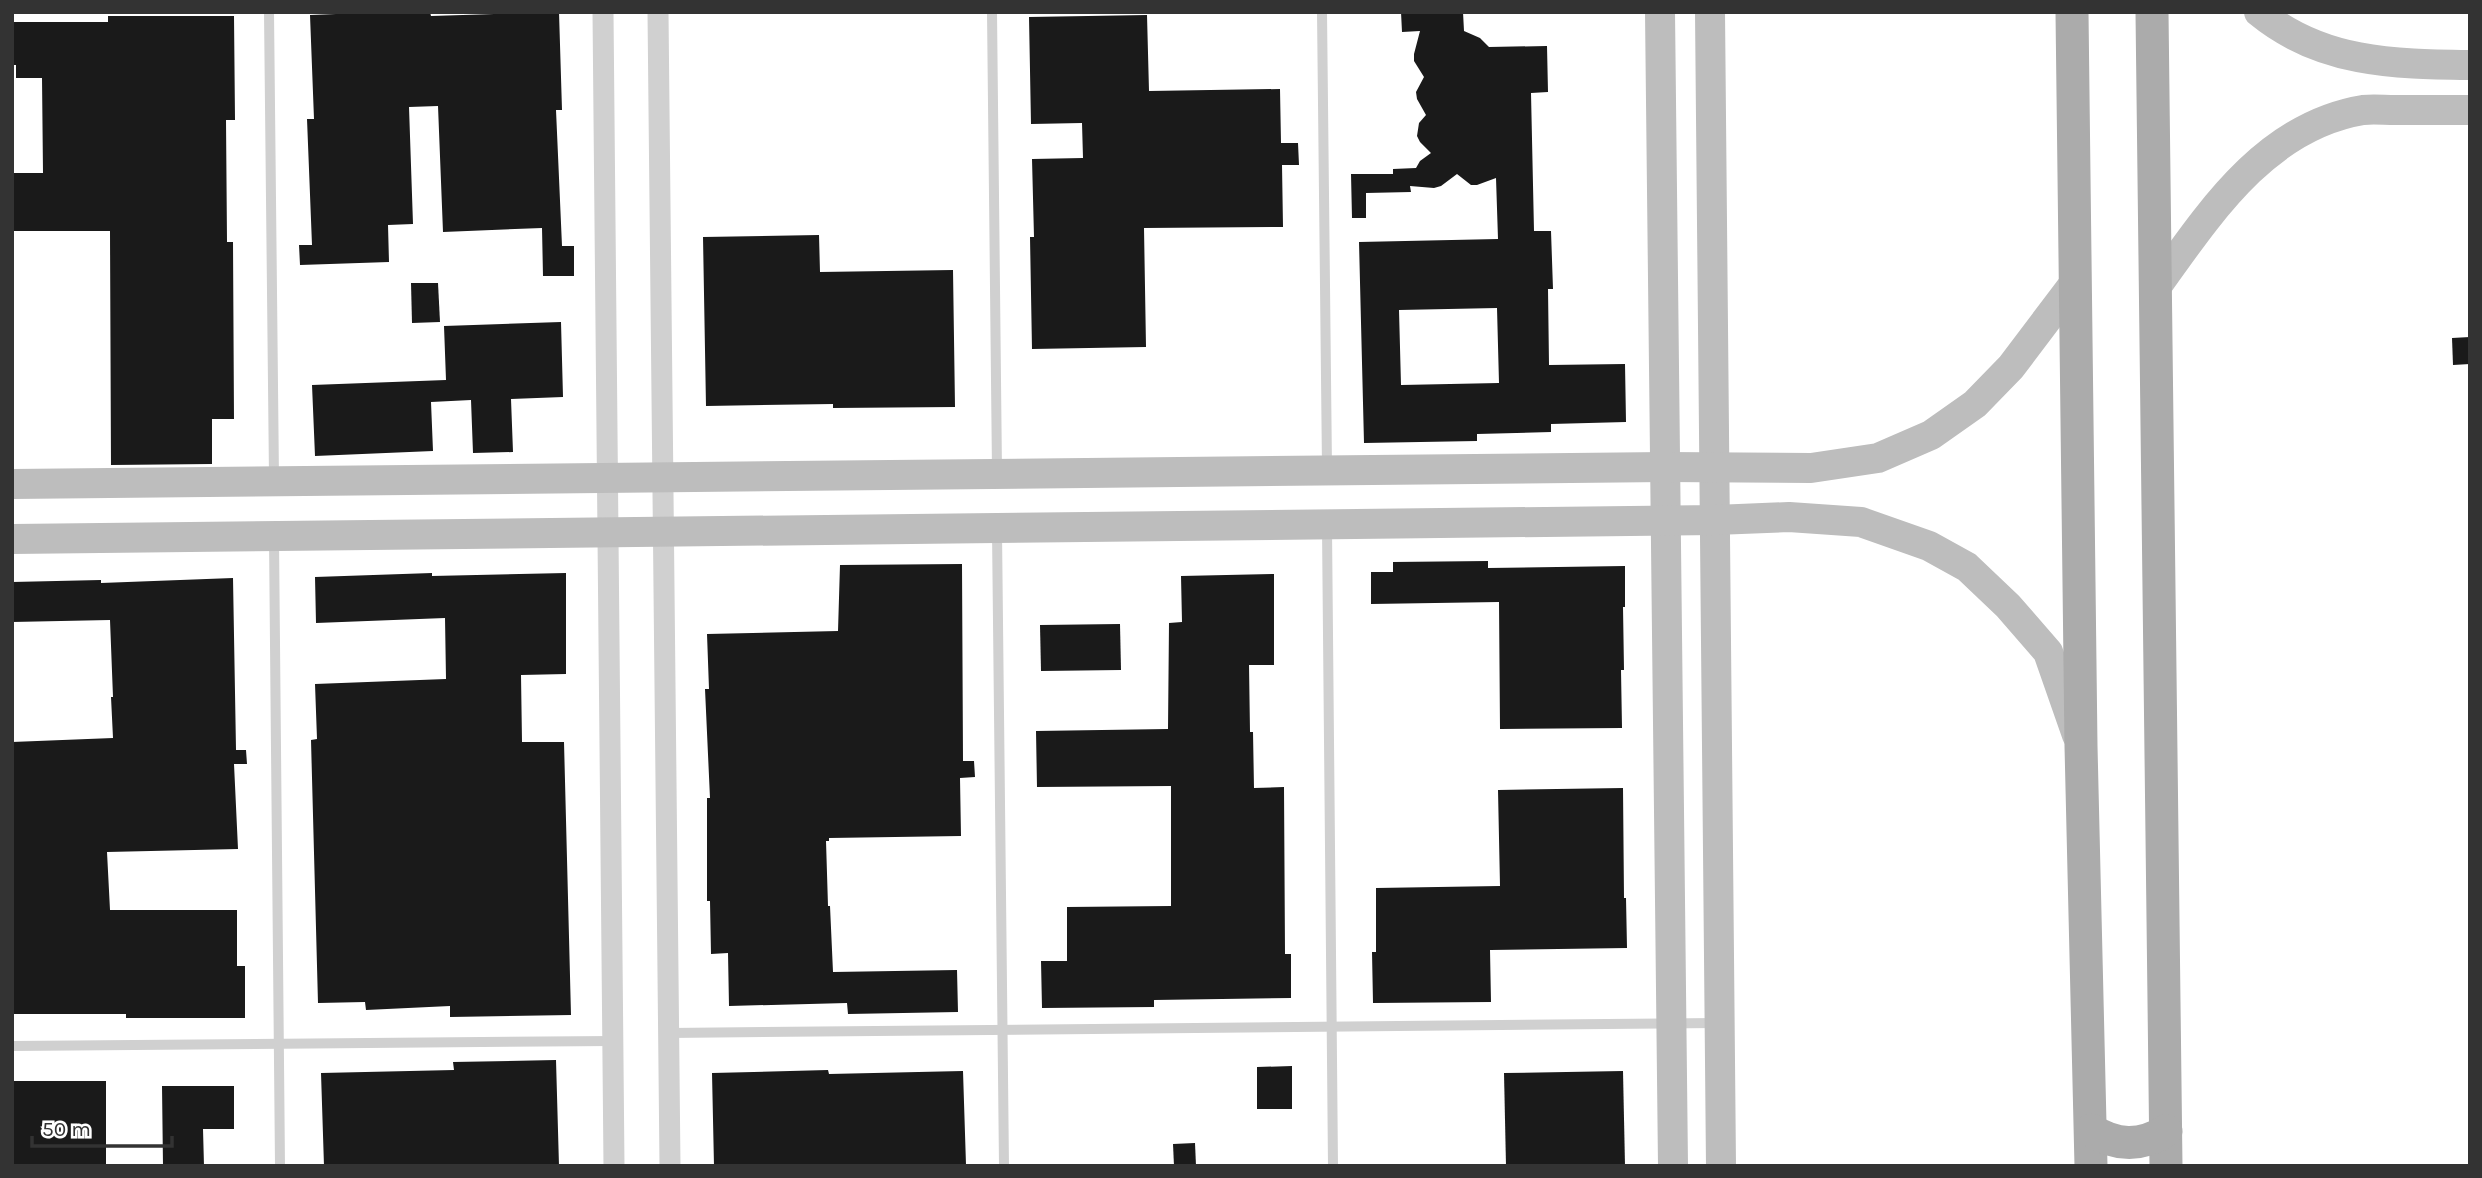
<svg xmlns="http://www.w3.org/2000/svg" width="2482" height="1178" font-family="Karla,sans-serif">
	<rect width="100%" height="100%" fill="#fff"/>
	<g fill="#1a1a1a" fill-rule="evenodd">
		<path d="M 388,12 L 430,12 L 431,16 L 559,12 L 562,110 L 556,110 L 562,246 L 574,246 L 574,276 L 543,276 L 542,228 L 443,232 L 438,106 L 409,107 L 413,224 L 388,225 L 389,262 L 300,265 L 299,245 L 312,245 L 307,119 L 314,119 L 310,15 Z"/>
		<path d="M 1401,12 L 1463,12 L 1464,31 L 1480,38 L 1489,47 L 1547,46 L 1548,92 L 1531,93 L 1534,231 L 1551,231 L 1553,289 L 1548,289 L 1549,365 L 1625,364 L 1626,422 L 1551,424 L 1551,432 L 1477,434 L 1477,441 L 1364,443 L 1359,242 L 1498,239 L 1496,178 L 1477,185 L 1471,185 L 1457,174 L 1441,186 L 1434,188 L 1410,186 L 1411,192 L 1366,193 L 1366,218 L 1352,218 L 1351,174 L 1393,174 L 1393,169 L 1416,168 L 1420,161 L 1431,153 L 1420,142 L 1417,136 L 1419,123 L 1426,115 L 1417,99 L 1416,92 L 1424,77 L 1414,61 L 1414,54 L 1420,31 L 1402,32 ZM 1497,308 L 1499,383 L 1401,385 L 1399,310 Z"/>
		<path d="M 1147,15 L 1149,91 L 1280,89 L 1281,143 L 1298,143 L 1299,165 L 1282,165 L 1283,227 L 1144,228 L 1146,347 L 1032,349 L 1030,237 L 1034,237 L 1032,159 L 1083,158 L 1082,123 L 1031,124 L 1029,17 Z"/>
		<path d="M 108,16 L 234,16 L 235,120 L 226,120 L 227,242 L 233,242 L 234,419 L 212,419 L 212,464 L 111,465 L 110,231 L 12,231 L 12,173 L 43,173 L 42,78 L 16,78 L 16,65 L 12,65 L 12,22 L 108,22 Z"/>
		<path d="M 819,235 L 820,272 L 953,270 L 955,407 L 833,408 L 833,404 L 706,406 L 703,237 Z"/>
		<path d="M 411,283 L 438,283 L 440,322 L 412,323 Z"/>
		<path d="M 561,322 L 563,397 L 511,399 L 513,452 L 473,453 L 471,400 L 431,402 L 433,451 L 315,456 L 312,385 L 446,380 L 444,326 Z"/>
		<path d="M 2470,337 L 2470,364 L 2453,365 L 2452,338 Z"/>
		<path d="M 1488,561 L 1488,568 L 1625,566 L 1625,607 L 1623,607 L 1624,670 L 1621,670 L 1622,728 L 1500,729 L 1499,602 L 1371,604 L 1371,572 L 1393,572 L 1393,562 Z"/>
		<path d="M 962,564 L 963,761 L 974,761 L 975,777 L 960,778 L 961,836 L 829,838 L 829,841 L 826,841 L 828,906 L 830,906 L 833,972 L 957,970 L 958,1012 L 848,1014 L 847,1003 L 729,1006 L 728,953 L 711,954 L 710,901 L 707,901 L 707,798 L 710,798 L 705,689 L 709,689 L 707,634 L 838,631 L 840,565 Z"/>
		<path d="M 432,573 L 432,576 L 566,573 L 566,674 L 521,675 L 522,742 L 564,742 L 571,1015 L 450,1017 L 450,1006 L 366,1010 L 365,1002 L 318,1003 L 311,740 L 317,739 L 315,684 L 446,679 L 445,618 L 316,623 L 315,577 Z"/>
		<path d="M 1274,574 L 1274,665 L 1249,665 L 1250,732 L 1253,732 L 1254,788 L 1284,787 L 1285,954 L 1291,954 L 1291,998 L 1154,1000 L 1154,1007 L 1042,1008 L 1041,961 L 1067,961 L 1067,907 L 1171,906 L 1171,786 L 1037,787 L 1036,731 L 1168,729 L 1169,623 L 1182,622 L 1181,576 Z"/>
		<path d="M 233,578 L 236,750 L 246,750 L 247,764 L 234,764 L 238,849 L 107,852 L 110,910 L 237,910 L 237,966 L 245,966 L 245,1018 L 126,1018 L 126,1014 L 12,1014 L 12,742 L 113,738 L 111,697 L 113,697 L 110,620 L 12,622 L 12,582 L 101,580 L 101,583 Z"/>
		<path d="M 1120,624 L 1121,670 L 1041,671 L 1040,625 Z"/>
		<path d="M 1623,788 L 1624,898 L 1626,898 L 1627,948 L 1490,950 L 1491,1002 L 1373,1003 L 1372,952 L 1376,952 L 1376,888 L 1500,886 L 1498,790 Z"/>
		<path d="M 556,1060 L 559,1166 L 324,1166 L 321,1073 L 454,1070 L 453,1062 Z"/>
		<path d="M 1292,1066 L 1292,1109 L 1257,1109 L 1257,1067 Z"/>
		<path d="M 828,1070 L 829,1074 L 963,1071 L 966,1165 L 714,1166 L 712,1073 Z"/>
		<path d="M 1623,1071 L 1625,1166 L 1506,1166 L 1504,1073 Z"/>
		<rect x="12" y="1081" width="94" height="85"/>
		<path d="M 162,1086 L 234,1086 L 234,1129 L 203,1129 L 204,1166 L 163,1166 Z"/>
		<path d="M 1195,1143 L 1196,1166 L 1174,1166 L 1173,1144 Z"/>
	</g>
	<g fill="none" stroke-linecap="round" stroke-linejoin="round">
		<g stroke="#d0d0d0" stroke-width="10">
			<path d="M 269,12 L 274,478"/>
			<path d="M 992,12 L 997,471"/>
			<path d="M 1322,12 L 1327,468"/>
			<path d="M 1327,528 L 1333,1166"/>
			<path d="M 997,531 L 1004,1166"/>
			<path d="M 274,539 L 280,1166"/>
			<path d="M 669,1033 L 1717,1023"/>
			<path d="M 12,1046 L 613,1041"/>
		</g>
		<g stroke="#d0d0d0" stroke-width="21">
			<path d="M 603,12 L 614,1166"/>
			<path d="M 658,12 L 670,1166"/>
		</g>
		<g stroke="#bdbdbd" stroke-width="30">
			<path d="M 1660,12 L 1673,1166"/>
			<path d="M 1710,12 L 1721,1166"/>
			<path d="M 2259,12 C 2321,63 2393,64 2470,65"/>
			<path d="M 2157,286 C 2210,212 2266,126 2363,110 C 2373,109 2384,110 2395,110 C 2420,110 2445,110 2470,110"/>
			<path d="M 12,484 L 1665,467 L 1811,468 L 1878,458 L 1931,435 L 1975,404 L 2011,367 L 2076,281"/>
			<path d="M 12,539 L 1715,520 L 1789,517 L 1861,522 L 1929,546 L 1967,567 L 2008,606 L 2048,652 L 2077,735"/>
		</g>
		<g stroke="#ababab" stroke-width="33">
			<path d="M 2072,12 L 2081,746 L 2091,1166"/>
			<path d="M 2152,12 L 2166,1166"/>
			<path d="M 2091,1130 C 2116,1146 2140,1147 2166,1131"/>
		</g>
	</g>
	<rect width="2482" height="1178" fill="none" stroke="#333333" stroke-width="28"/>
	<path d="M32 1136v10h140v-10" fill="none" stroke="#333333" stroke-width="3.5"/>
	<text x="42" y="1136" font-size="21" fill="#333333" stroke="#ffffff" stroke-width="5" paint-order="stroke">50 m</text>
</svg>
